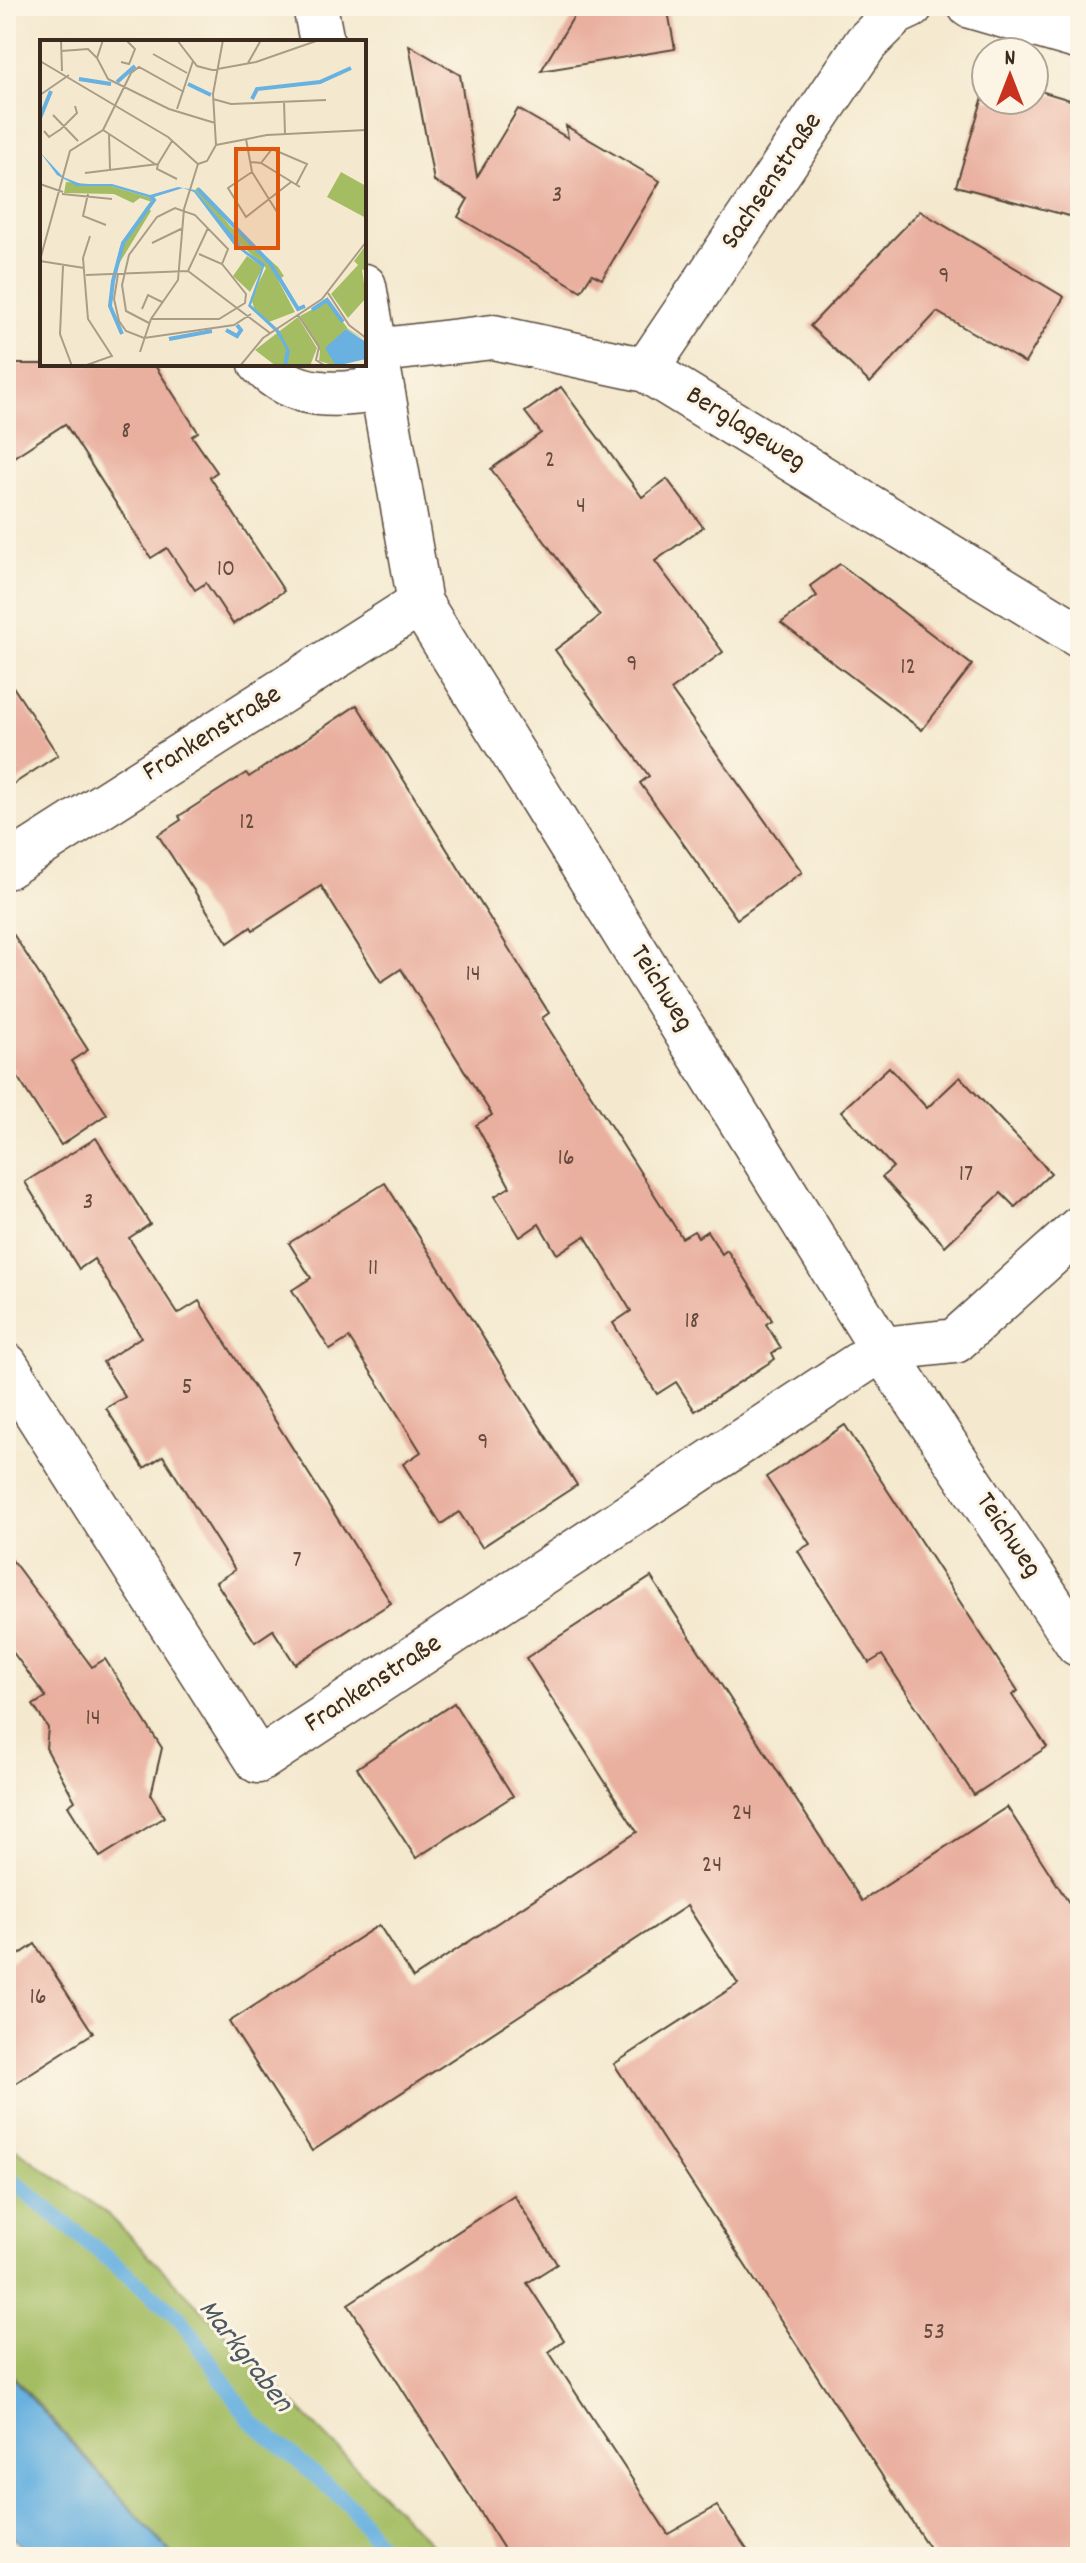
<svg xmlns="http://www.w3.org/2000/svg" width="1086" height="2563" font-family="Dekko,sans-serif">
	<rect width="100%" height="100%" fill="#fcf5e5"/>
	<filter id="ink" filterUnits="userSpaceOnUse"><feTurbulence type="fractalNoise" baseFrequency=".0125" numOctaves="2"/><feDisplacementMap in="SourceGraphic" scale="16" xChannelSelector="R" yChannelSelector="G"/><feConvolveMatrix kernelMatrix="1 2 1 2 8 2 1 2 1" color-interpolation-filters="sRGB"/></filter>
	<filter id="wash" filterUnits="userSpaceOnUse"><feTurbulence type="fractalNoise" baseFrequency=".006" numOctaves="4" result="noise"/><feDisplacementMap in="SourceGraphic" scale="32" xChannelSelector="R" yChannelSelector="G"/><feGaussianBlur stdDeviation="1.8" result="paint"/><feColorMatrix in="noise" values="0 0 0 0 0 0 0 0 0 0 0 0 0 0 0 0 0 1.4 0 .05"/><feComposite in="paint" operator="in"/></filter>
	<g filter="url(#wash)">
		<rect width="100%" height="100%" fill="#f4e9cf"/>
		<path fill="#a4bd63" stroke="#707440" stroke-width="2" d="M 6,2142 L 109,2215 L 444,2557 L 174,2557 L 6,2368 Z"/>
		<path fill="#68b1e0" stroke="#526e7f" stroke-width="2" d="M 6,2368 L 18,2384 L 174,2557 L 31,2557 L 6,2531 Z"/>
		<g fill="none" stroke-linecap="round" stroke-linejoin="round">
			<path stroke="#68b1e0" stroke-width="16" d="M 6,2175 L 180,2318 L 250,2420 L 351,2506 L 387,2557"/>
		</g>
		<g id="blocks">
			<g fill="#e9af9f">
				<path d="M 580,6 L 667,6 L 675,49 L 541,71 Z"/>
				<path d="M 409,45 L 460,75 L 477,177 L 518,109 L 568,138 L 566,126 L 660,181 L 602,279 L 592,274 L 581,291 L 458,217 L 468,199 L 434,181 Z"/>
				<path d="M 986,87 L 986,100 L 1034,100 L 1034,89 L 1080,103 L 1080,219 L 956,186 Z"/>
				<path d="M 920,211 L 1064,297 L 1025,363 L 937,312 L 870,383 L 810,326 Z"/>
				<path d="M 6,364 L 154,364 L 198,432 L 192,436 L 217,472 L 210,477 L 284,591 L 233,624 L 206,583 L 195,590 L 167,548 L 151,558 L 65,424 L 6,462 Z"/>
				<path d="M 561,387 L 642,497 L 667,479 L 703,527 L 655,561 L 723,652 L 671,690 L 802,872 L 737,919 L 640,783 L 649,776 L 555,650 L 600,616 L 491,469 L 541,433 L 525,412 Z"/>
				<path d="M 840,564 L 972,665 L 922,730 L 781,623 L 817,596 L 810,586 Z"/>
				<path d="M 6,676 L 58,755 L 6,789 Z"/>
				<path d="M 357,705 L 549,1013 L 542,1018 L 682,1238 L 694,1231 L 698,1237 L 707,1231 L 722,1254 L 727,1250 L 772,1320 L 766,1324 L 781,1348 L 772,1353 L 775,1359 L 695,1411 L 676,1382 L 657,1394 L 613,1323 L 631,1311 L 585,1236 L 557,1254 L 539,1224 L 520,1237 L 495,1196 L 510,1187 L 476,1125 L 492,1115 L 401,969 L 381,982 L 321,886 L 253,930 L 251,927 L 228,943 L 158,835 L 181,820 L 179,816 L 246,773 L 249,777 Z"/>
				<path d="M 6,923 L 88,1050 L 71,1061 L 107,1114 L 61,1145 L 6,1059 Z"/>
				<path d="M 889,1067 L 927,1108 L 960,1077 L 1051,1173 L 1015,1207 L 1001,1193 L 945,1246 L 882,1177 L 893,1167 L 841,1111 Z"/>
				<path d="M 96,1138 L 150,1224 L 129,1238 L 178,1314 L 199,1301 L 391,1603 L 295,1664 L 273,1630 L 255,1642 L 216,1582 L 235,1570 L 163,1456 L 144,1468 L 106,1408 L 125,1397 L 103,1362 L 141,1337 L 94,1259 L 79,1269 L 25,1182 Z"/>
				<path d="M 385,1183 L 577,1485 L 482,1547 L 459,1512 L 441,1524 L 403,1464 L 421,1452 L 382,1389 L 349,1338 L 330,1350 L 292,1290 L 311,1278 L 289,1243 Z"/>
				<path d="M 845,1425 L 1018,1691 L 1012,1695 L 1047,1747 L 974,1795 L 882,1655 L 869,1663 L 798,1551 L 810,1544 L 766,1477 Z"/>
				<path d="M 6,1552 L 92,1667 L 105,1659 L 162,1748 L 151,1795 L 164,1817 L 100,1857 L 68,1806 L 75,1801 L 46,1748 L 48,1728 L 33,1705 L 46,1697 L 6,1643 Z"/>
				<path d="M 651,1577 L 862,1901 L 1007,1807 L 1080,1920 L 1080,2557 L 935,2557 L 614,2064 L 738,1984 L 687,1906 L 312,2151 L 229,2022 L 379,1925 L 413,1978 L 637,1832 L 526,1658 Z"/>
				<path d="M 454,1703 L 513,1796 L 416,1858 L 357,1768 Z"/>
				<path d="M 35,1944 L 93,2033 L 6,2089 L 6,1964 Z"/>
				<path d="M 514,2195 L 557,2264 L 527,2283 L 564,2340 L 549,2352 L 668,2534 L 717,2506 L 752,2557 L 509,2557 L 348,2304 Z"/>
			</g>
		</g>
	</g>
	<g filter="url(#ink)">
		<use href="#blocks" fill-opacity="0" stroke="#574739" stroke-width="2"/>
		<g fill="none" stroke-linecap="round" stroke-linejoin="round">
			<defs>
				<g id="minor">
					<path d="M 315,6 L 322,42"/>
					<path d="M 970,6 L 1080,38"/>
					<path d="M 364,286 L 420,603 L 882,1349 L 1078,1644"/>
					<path d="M 374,351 L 493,337 L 646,370 L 1080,636"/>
					<path d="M 261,364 C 294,399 336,397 381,389"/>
					<path d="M 646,370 L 866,43 L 896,13 L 911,6"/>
					<path d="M 6,867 L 420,603"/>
					<path d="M 6,1365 L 258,1761 L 882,1349 L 955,1341 L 1080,1228"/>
				</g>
			</defs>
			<use href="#minor" stroke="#574739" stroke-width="47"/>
			<use href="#minor" stroke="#fff" stroke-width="44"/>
		</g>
	</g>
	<g text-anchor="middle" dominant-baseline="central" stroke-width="6" stroke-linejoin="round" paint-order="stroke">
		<g font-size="24" fill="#664b3e">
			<text x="557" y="196">3</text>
			<text x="944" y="277">9</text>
			<text x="126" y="432">8</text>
			<text x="550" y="461">2</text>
			<text x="581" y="507">4</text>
			<text x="226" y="570">10</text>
			<text x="632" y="665">9</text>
			<text x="908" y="668">12</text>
			<text x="247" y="823">12</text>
			<text x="473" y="975">14</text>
			<text x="566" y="1159">16</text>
			<text x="966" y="1175">17</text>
			<text x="88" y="1203">3</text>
			<text x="373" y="1269">11</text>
			<text x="692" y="1322">18</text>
			<text x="187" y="1388">5</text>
			<text x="483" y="1443">9</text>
			<text x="297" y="1561">7</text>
			<text x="93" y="1719">14</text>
			<text x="742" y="1814">24</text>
			<text x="712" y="1866">24</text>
			<text x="38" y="1998">16</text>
			<text x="934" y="2333">53</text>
		</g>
		<g font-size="28" fill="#3b2a1e" stroke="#fcf5e5">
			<text transform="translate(773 182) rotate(-56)">Sachsenstraße</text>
			<text transform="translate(745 430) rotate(32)">Berglageweg</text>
			<text transform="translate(213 735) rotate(-32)">Frankenstraße</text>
			<text transform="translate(660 989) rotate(58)">Teichweg</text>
			<text transform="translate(1007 1536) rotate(56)">Teichweg</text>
			<text transform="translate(374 1685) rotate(-33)">Frankenstraße</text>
		</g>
		<g font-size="30" font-style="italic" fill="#4b5962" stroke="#fcf5e5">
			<text transform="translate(244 2357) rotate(52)">Markgraben</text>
		</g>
	</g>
	<g transform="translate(40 40)">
		<rect width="326" height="326" fill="#f4e9cf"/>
		<path d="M 301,132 L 326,146 L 326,178 L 287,157 ZM 26,142 L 71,146 L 111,158 L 112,162 L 100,158 L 93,163 L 74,154 L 24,153 ZM 158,147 L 190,186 L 238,227 L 244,236 L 238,240 L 255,272 L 229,282 L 215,271 L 211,258 L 226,228 L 197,201 L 155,150 ZM 107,166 L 111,171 L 74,232 L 80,207 ZM 326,205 L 326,232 L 322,229 L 326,258 L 308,278 L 291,254 L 318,225 L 314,221 ZM 207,216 L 223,227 L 210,252 L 193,236 ZM 288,261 L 308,289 L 326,300 L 306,289 L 296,326 L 279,321 L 280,311 L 260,276 ZM 258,277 L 277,308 L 270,326 L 236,326 L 215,310 Z" fill="#a4bd63"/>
		<path d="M 0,112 L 23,137 L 41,144 L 72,144 L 110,155 L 138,147 L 155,150 L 206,211 L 225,224 L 211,265 L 239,290 L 250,311 L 247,326 L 243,326 L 246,309 L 236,292 L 208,266 L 222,227 L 194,205 L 154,152 L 143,148 L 111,158 L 71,146 L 37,146 L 17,135 ZM 306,289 L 326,302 L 326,319 L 296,326 L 285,308 Z" fill="#68b1e0"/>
		<path fill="none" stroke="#68b1e0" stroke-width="4" d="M 39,39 L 71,44M 77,42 L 95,26M 148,44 L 171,55M 212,59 L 217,49 L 280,42 L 311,28M 0,78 L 11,51M 158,149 L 230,223 L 258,269 L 265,266M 272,270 L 287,260 L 303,282M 186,290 L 197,296 L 201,290 L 197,285M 82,294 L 70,266 L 73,241 L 83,203 L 114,160 L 111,156M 129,299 L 172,291"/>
		<path fill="none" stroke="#aa9d88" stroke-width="2" d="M 21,0 L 22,31M 63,0 L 57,18 L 68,39 L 129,69 L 175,83M 137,0 L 157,26 L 172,30 L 216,22 L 279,0M 21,11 L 48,9 L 57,18M 113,14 L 147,33M 0,21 L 128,97 L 158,124 L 167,121 L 176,105 L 173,54 L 183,0M 81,22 L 89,24 L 95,9 L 86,0M 208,23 L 221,0M 0,55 L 29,35M 173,59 L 191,64 L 286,60M 244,61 L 245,94M 137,69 L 153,21M 13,75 L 38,101M 63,90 L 115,124M 4,91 L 9,97 L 21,89 L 37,73 L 35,66M 69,94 L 70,129M 206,99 L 212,132 L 237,172M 176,105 L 227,95 L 326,90M 210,122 L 221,123 L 260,147M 221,123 L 232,109 L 267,124 L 256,145M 118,124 L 117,129 L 137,139M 212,132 L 188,148 L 206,177 L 251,142M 45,133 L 118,124 L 132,101M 0,144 L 23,152M 22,154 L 72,159M 48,154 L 43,176 L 66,185M 112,203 L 143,188M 0,220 L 30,111 L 63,90 L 91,33 L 99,27 L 144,52M 0,221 L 44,228M 23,226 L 20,294 L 32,326M 148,231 L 168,188M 78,234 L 74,259 L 79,281 L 86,291 L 104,298 L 194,285 L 211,274M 46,235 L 148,231 L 230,293M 288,253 L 309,285 L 326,298M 102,269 L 108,255 L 122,262M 258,275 L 279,307 L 276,320 L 284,325M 111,279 L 179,279 L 205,263 L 206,254 L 182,224 L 159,214M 109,283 L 86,271 L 82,245 L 89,215 L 117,177 L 135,168 L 155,175 L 188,209 L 182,224M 100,312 L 111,279 L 138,240 L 144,169 L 158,124M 44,326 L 72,316 L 48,279 L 43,218 L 50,196M 200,326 L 223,298 L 282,259 L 326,202"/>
		<path fill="#df570d" fill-opacity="0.15" stroke="#df570d" stroke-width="4" d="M 196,109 L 238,109 L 238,208 L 196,208 Z"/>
		<rect width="326" height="326" fill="none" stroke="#3b2a1e" stroke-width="4"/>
	</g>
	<rect width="1086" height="2563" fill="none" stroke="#fcf5e5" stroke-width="32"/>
	<g transform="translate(1010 76)"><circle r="38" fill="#fcf5e5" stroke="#afa495" stroke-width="2"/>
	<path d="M0-6L14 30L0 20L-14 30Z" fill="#c8321e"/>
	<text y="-12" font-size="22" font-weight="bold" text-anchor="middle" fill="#3b2a1e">N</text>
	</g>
</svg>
